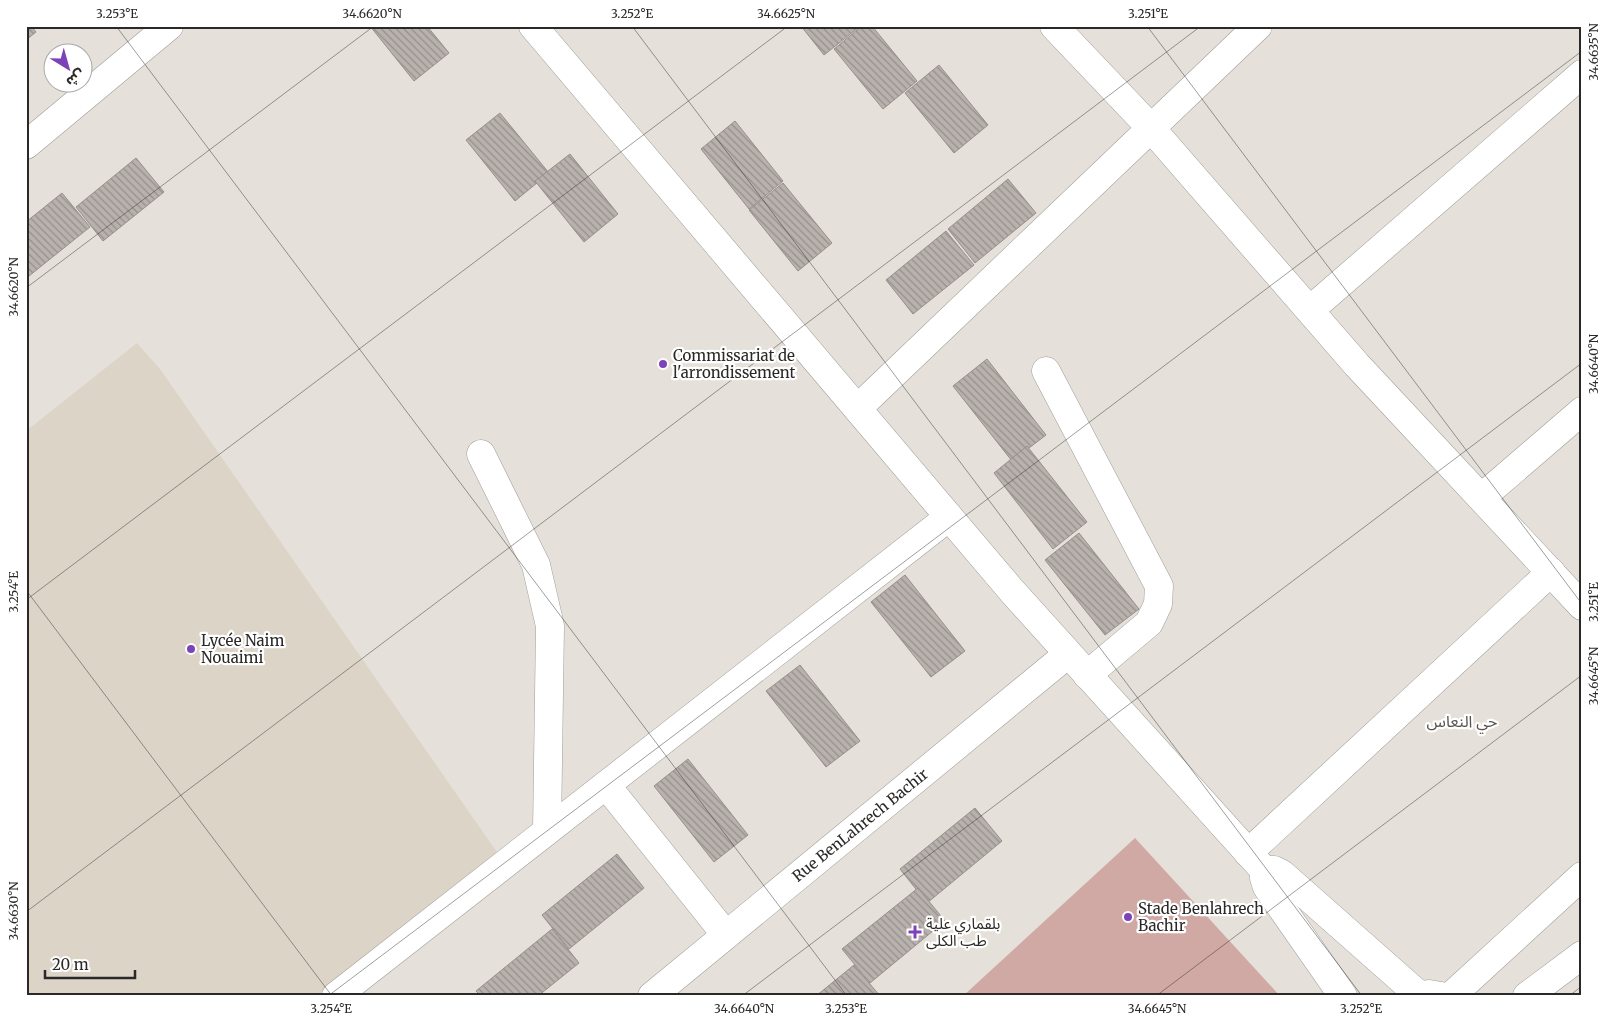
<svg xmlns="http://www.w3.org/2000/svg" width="1608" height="1022" font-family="Merriweather,'Noto Sans Arabic',serif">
	<defs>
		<pattern id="building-back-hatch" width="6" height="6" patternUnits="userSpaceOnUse" patternTransform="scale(1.25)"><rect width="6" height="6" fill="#b8b1ad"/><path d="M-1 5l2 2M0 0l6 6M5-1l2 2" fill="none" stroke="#96908d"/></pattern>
	</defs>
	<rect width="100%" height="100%" fill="#e5e1da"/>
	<path fill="#dcd4c7" d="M 137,343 L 160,369 L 508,868 L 342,996 L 26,996 L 26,431 Z"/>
	<path fill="#d0a9a5" d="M 1135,838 L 1280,996 L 963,996 Z"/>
	<g fill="url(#building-back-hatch)" stroke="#968f8c">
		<path d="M 26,26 L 31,26 L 36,32 L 26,40 Z"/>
		<path d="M 370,26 L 427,26 L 449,53 L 414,81 Z"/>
		<path d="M 801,26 L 858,26 L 859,27 L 824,55 Z"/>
		<path d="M 862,26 L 872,26 L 917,81 L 883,109 L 834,49 Z"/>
		<path d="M 939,65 L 988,125 L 954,153 L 905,93 Z"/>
		<path d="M 500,113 L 549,173 L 515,201 L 466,140 Z"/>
		<path d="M 735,121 L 783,181 L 749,209 L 701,149 Z"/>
		<path d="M 570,154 L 618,214 L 584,242 L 535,181 Z"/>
		<path d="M 136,158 L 164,192 L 103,241 L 76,207 Z"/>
		<path d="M 1008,179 L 1036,213 L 975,263 L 948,229 Z"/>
		<path d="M 783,183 L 832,243 L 798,271 L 749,210 Z"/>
		<path d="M 62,193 L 90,227 L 29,276 L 26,272 L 26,222 Z"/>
		<path d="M 946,231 L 974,265 L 913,314 L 886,280 Z"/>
		<path d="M 987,359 L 1046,435 L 1012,461 L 953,386 Z"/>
		<path d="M 1027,446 L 1087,522 L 1053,549 L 994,473 Z"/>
		<path d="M 1079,533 L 1139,609 L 1105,635 L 1045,560 Z"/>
		<path d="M 905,575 L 965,651 L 931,677 L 871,602 Z"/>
		<path d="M 800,665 L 860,741 L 826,767 L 766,691 Z"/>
		<path d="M 688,759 L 748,835 L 714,862 L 654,786 Z"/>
		<path d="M 975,808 L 1002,841 L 927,903 L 900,869 Z"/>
		<path d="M 617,854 L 644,888 L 569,949 L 542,915 Z"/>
		<path d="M 918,888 L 945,921 L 870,983 L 842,949 Z"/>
		<path d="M 552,929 L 579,963 L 538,996 L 481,996 L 476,991 Z"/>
		<path d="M 854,965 L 880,996 L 816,996 Z"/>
	</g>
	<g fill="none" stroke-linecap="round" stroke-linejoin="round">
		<defs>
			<g id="minor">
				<path d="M 533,26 L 1011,590 L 1264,870 L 1264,878 L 1267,887 L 1343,996"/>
				<path d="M 1054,26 L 1150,127 L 1357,365 L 1582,606"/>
				<path d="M 26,145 L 169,26"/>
				<path d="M 1310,310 L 1582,74"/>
				<path d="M 1046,371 L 1159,586 L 1158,604 L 1149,623 L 1087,675"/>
				<path d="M 858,408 L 1258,26"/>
				<path d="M 481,454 L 536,565 L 550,626 L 547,831"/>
				<path d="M 1482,497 L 1582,411"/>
				<path d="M 606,785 L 726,935"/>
				<path d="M 1248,853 L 1551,572"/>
				<path d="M 1264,870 L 1274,870 L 1282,874 L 1419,995"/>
				<path d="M 336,996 L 949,517"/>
				<path d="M 652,996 L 1068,654"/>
			</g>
			<g id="major">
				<path d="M 1418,996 L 1429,994 L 1441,996"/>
				<path d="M 1451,996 L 1582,876"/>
				<path d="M 1527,996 L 1582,955"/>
			</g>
		</defs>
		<use href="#minor" stroke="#a19d98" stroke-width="29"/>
		<use href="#major" stroke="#a19d98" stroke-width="29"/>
		<use href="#minor" stroke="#fff" stroke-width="28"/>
		<use href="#major" stroke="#fff" stroke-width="28"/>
	</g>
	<path fill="none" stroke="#2b2927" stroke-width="1" stroke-opacity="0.45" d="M 116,26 L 847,996M 632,26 L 1362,996M 1147,26 L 1582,604M 26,288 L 374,26M 26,590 L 332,996M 26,600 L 788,26M 26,912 L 1201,26M 328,996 L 1582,51M 742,996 L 1582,363M 1156,996 L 1582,675M 1569,996 L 1582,986"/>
	<g fill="#7c42b8" stroke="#fff" stroke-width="2">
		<circle cx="663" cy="364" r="5"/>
		<circle cx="191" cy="649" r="5"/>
		<circle cx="1128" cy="917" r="5"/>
		<path d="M912.5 924.5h5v5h5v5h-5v5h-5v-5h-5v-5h5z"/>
	</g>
	<g text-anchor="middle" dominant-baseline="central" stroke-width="4.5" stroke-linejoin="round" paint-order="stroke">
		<g font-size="15" fill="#2b2927" stroke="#fff" text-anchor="start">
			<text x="673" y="355">Commissariat de<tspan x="673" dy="17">l'arrondissement</tspan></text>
			<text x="201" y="640">Lycée Naim<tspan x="201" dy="17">Nouaimi</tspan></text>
			<text x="1138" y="908">Stade Benlahrech<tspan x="1138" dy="17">Bachir</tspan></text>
			<text x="926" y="923">بلقماري علية<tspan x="926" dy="17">طب الكلى</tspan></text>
		</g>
		<g font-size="15" fill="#2b2927" stroke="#fff">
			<text transform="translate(860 825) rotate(-39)">Rue BenLahrech Bachir</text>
		</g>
		<g font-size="16" fill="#56534d" stroke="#fff">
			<text x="1462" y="721">حي النعاس</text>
		</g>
	</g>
	<rect width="1608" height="1022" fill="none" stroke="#ffffff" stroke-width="55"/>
	<g transform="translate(68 68) rotate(143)"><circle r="24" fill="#ffffff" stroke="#aaa9a9"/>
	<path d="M0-4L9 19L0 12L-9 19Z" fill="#7c42b8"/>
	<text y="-8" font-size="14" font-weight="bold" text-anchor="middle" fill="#2b2927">ش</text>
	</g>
	<path d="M45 970v8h90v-8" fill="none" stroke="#2b2927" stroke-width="2.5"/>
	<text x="52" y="970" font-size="15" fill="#2b2927" stroke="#ffffff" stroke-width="4" paint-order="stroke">20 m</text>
	<rect x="28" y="28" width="1552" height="966" fill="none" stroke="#2b2927" stroke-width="2"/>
	<g font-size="12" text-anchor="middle" fill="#2b2927">
		<text x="117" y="18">3.253°E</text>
		<text x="372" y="18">34.6620°N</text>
		<text x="632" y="18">3.252°E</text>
		<text x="786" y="18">34.6625°N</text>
		<text x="1148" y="18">3.251°E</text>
		<text transform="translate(1594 52) rotate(-90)" y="4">34.6635°N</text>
		<text transform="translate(14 287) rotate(-90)" y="4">34.6620°N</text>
		<text transform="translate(1594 364) rotate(-90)" y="4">34.6640°N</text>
		<text transform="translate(14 592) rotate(-90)" y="4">3.254°E</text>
		<text transform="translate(1594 602) rotate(-90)" y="4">3.251°E</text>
		<text transform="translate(1594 676) rotate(-90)" y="4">34.6645°N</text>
		<text transform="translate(14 911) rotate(-90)" y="4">34.6630°N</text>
		<text x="331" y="1013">3.254°E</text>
		<text x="744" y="1013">34.6640°N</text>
		<text x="846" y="1013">3.253°E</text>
		<text x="1157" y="1013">34.6645°N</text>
		<text x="1361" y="1013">3.252°E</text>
	</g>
</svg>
